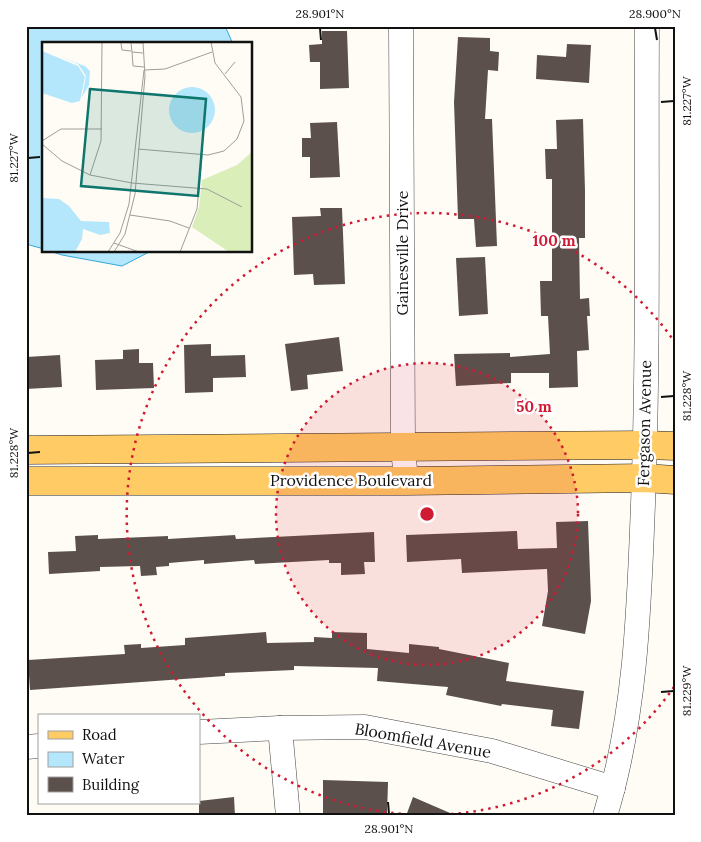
<svg xmlns="http://www.w3.org/2000/svg" width="701" height="842" font-family="Lora,serif">
	<rect width="100%" height="100%" fill="#fffcf5"/>
	<g fill="#b4e7fc" stroke="#34a7da">
		<path d="M 26,26 L 225,26 L 233,44 L 44,44 L 44,249 L 26,244 Z"/>
		<path d="M 50,251 L 151,251 L 122,266 L 62,255 Z"/>
	</g>
	<g fill="#5b504c">
		<path d="M 322,31 L 347,31 L 349,88 L 320,89 L 320,62 L 310,62 L 309,45 L 322,44 Z"/>
		<path d="M 458,37 L 490,38 L 490,51 L 499,52 L 498,71 L 488,70 L 485,119 L 492,119 L 497,246 L 476,247 L 474,219 L 458,219 L 454,102 Z"/>
		<path d="M 567,44 L 591,45 L 589,83 L 536,79 L 537,55 L 566,57 Z"/>
		<path d="M 583,119 L 585,191 L 585,238 L 579,238 L 580,299 L 589,298 L 590,316 L 587,316 L 589,350 L 577,351 L 578,387 L 549,388 L 549,373 L 511,373 L 511,383 L 456,386 L 454,354 L 510,353 L 510,357 L 550,354 L 548,316 L 541,316 L 540,281 L 552,281 L 552,179 L 546,179 L 545,149 L 557,149 L 556,120 Z"/>
		<path d="M 337,122 L 340,177 L 310,178 L 310,157 L 302,157 L 302,138 L 311,138 L 310,123 Z"/>
		<path d="M 320,208 L 342,208 L 345,284 L 314,285 L 313,274 L 294,275 L 292,217 L 321,216 Z"/>
		<path d="M 485,257 L 488,314 L 459,316 L 456,258 Z"/>
		<path d="M 339,337 L 343,371 L 307,375 L 308,389 L 291,391 L 285,344 Z"/>
		<path d="M 211,344 L 211,356 L 245,355 L 246,377 L 213,378 L 213,392 L 185,393 L 184,345 Z"/>
		<path d="M 139,349 L 139,363 L 153,363 L 154,388 L 96,390 L 95,360 L 123,359 L 123,350 Z"/>
		<path d="M 60,355 L 62,387 L 26,389 L 26,357 Z"/>
		<path d="M 588,521 L 591,601 L 585,634 L 542,626 L 548,591 L 547,569 L 462,573 L 461,559 L 407,562 L 406,535 L 517,531 L 518,549 L 557,548 L 556,522 Z"/>
		<path d="M 374,532 L 375,562 L 364,562 L 365,574 L 341,575 L 341,563 L 329,563 L 329,560 L 255,564 L 254,560 L 204,564 L 204,560 L 169,563 L 169,566 L 156,567 L 157,575 L 141,576 L 140,566 L 100,567 L 100,571 L 49,574 L 48,552 L 76,551 L 75,536 L 98,535 L 98,539 L 168,536 L 168,539 L 235,535 L 236,539 Z"/>
		<path d="M 266,632 L 267,643 L 314,642 L 314,637 L 332,638 L 332,632 L 367,633 L 367,649 L 409,653 L 409,644 L 439,647 L 439,649 L 509,663 L 506,681 L 584,691 L 579,729 L 551,726 L 553,710 L 502,704 L 501,706 L 446,695 L 448,687 L 377,681 L 378,668 L 294,666 L 294,670 L 225,673 L 225,676 L 30,690 L 28,660 L 125,654 L 124,645 L 141,644 L 141,648 L 185,645 L 185,638 Z"/>
		<path d="M 323,780 L 388,782 L 387,814 L 323,813 Z"/>
		<path d="M 234,797 L 235,816 L 199,816 L 199,801 Z"/>
		<path d="M 413,797 L 457,816 L 406,816 Z"/>
	</g>
	<g fill="none" stroke-linecap="round" stroke-linejoin="round">
		<defs>
			<g id="minor">
				<path d="M 401,26 L 403,447 L 406,481"/>
				<path d="M 280,728 L 288,816"/>
				<path d="M 199,732 L 280,728 L 365,727 L 492,751 L 613,788"/>
				<path d="M 26,747 L 39,746"/>
				<path d="M 605,816 C 636,715 639,609 643,504 C 649,345 646,185 647,26"/>
			</g>
			<g id="major">
				<path d="M 26,450 L 645,445 L 675,446"/>
				<path d="M 26,481 L 406,481 L 644,478 L 675,480"/>
			</g>
		</defs>
		<use href="#minor" stroke="#444" stroke-width="25"/>
		<use href="#major" stroke="#222" stroke-width="29"/>
		<use href="#minor" stroke="#fff" stroke-width="24"/>
		<use href="#major" stroke="#ffcb65" stroke-width="28"/>
	</g>
	<path fill="none" stroke="#111" stroke-width="2" d="M 320,28 L 321,40M 655,28 L 657,40M 661,102 L 674,101M 28,158 L 40,157M 661,397 L 674,396M 28,453 L 40,452M 661,692 L 674,691M 388,802 L 389,814"/>
	<circle cx="427" cy="514" r="151" fill="#d01a33" fill-opacity=".12"/>
	<g fill="none" stroke="#d01a33" stroke-width="2.5" stroke-dasharray="2.5 5">
		<circle cx="427" cy="514" r="151"/>
		<path d="M674 687A301 301 0 1 1 674 341"/>
	</g>
	<g text-anchor="middle" dominant-baseline="central" stroke-width="5" stroke-linejoin="round" paint-order="stroke">
		<g font-size="16" fill="#111" stroke="#fff">
			<text transform="translate(402 253) rotate(-90)">Gainesville Drive</text>
			<text transform="translate(644 423) rotate(-89)">Fergason Avenue</text>
			<text x="351" y="480">Providence Boulevard</text>
			<text transform="translate(423 740) rotate(10)">Bloomfield Avenue</text>
		</g>
	</g>
	<g transform="translate(42 42)">
		<rect width="210" height="210" fill="#fffcf5"/>
		<path d="M 210,110 L 210,210 L 187,210 L 150,185 L 157,165 L 160,138 L 195,123 Z" fill="#daeeb9"/>
		<path d="M 0,9 L 36,24 L 43,35 L 38,59 L 30,61 L 0,51 ZM 16,14 L 43,24 L 48,29 L 47,43 L 40,55 L 44,34 L 36,22 ZM127 68a23 23 0 1 1 46 0a23 23 0 1 1-46 0ZM 0,156 L 17,157 L 27,164 L 39,179 L 67,180 L 68,191 L 58,193 L 41,187 L 40,197 L 33,210 L 0,210 Z" fill="#b4e7fc"/>
		<path fill="none" stroke="#a09e9a" stroke-width="1" d="M 61,0 L 101,1M 79,1 L 80,8 L 89,9M 89,1 L 90,10 L 101,11M 90,10 L 91,24 L 102,25M 102,28 L 123,27 L 170,10M 183,32 L 193,20M 0,99 L 19,87 L 60,87M 0,102 L 20,119 L 48,133 L 90,141 L 165,147 L 200,165M 96,107 L 166,113 L 182,109 L 195,97 L 202,79 L 199,55 L 173,21 L 169,0M 48,133 L 59,99 L 60,0M 88,173 L 128,179 L 147,186M 72,201 L 97,210M 66,210 L 78,191 L 87,162 L 102,28M 72,210 L 83,192 L 93,152 L 103,34 L 101,0M 138,210 L 155,167 L 160,113"/>
		<path fill="#0f766e" fill-opacity="0.15" stroke="#0f766e" stroke-width="2.5" d="M 48,47 L 164,57 L 156,154 L 39,144 Z"/>
		<rect width="210" height="210" fill="none" stroke="#111" stroke-width="2.5"/>
	</g>
	<circle cx="427" cy="514" r="8" fill="#d01a33" stroke="#fff" stroke-width="2.5"/>
	<g font-size="15" text-anchor="middle" font-weight="bold" fill="#d01a33" stroke="#fff" stroke-width="5" stroke-linejoin="round" paint-order="stroke">
		<text x="554" y="246">100 m</text>
		<text x="534" y="412">50 m</text>
	</g>
	<rect width="701" height="842" fill="none" stroke="#ffffff" stroke-width="55"/>
	<rect x="38" y="714" width="162" height="90" fill="#ffffff" stroke="#a0a0a0"/>
	<rect x="48" y="731" width="25" height="8" fill="#ffcb65" stroke="#a0a0a0"/>
	<text x="82" y="740" font-size="15" fill="#111111">Road</text>
	<rect x="48" y="752" width="25" height="15" fill="#b4e7fc" stroke="#a0a0a0"/>
	<text x="82" y="764" font-size="15" fill="#111111">Water</text>
	<rect x="48" y="777" width="25" height="15" fill="#5b504c" stroke="#a0a0a0"/>
	<text x="82" y="790" font-size="15" fill="#111111">Building</text>
	<rect x="28" y="28" width="646" height="786" fill="none" stroke="#111" stroke-width="2"/>
	<g font-size="12" text-anchor="middle" fill="#111">
		<text x="320" y="18">28.901°N</text>
		<text x="655" y="18">28.900°N</text>
		<text transform="translate(687 101) rotate(-90)" y="4">81.227°W</text>
		<text transform="translate(14 158) rotate(-90)" y="4">81.227°W</text>
		<text transform="translate(687 396) rotate(-90)" y="4">81.228°W</text>
		<text transform="translate(14 453) rotate(-90)" y="4">81.228°W</text>
		<text transform="translate(687 691) rotate(-90)" y="4">81.229°W</text>
		<text x="389" y="833">28.901°N</text>
	</g>
</svg>
